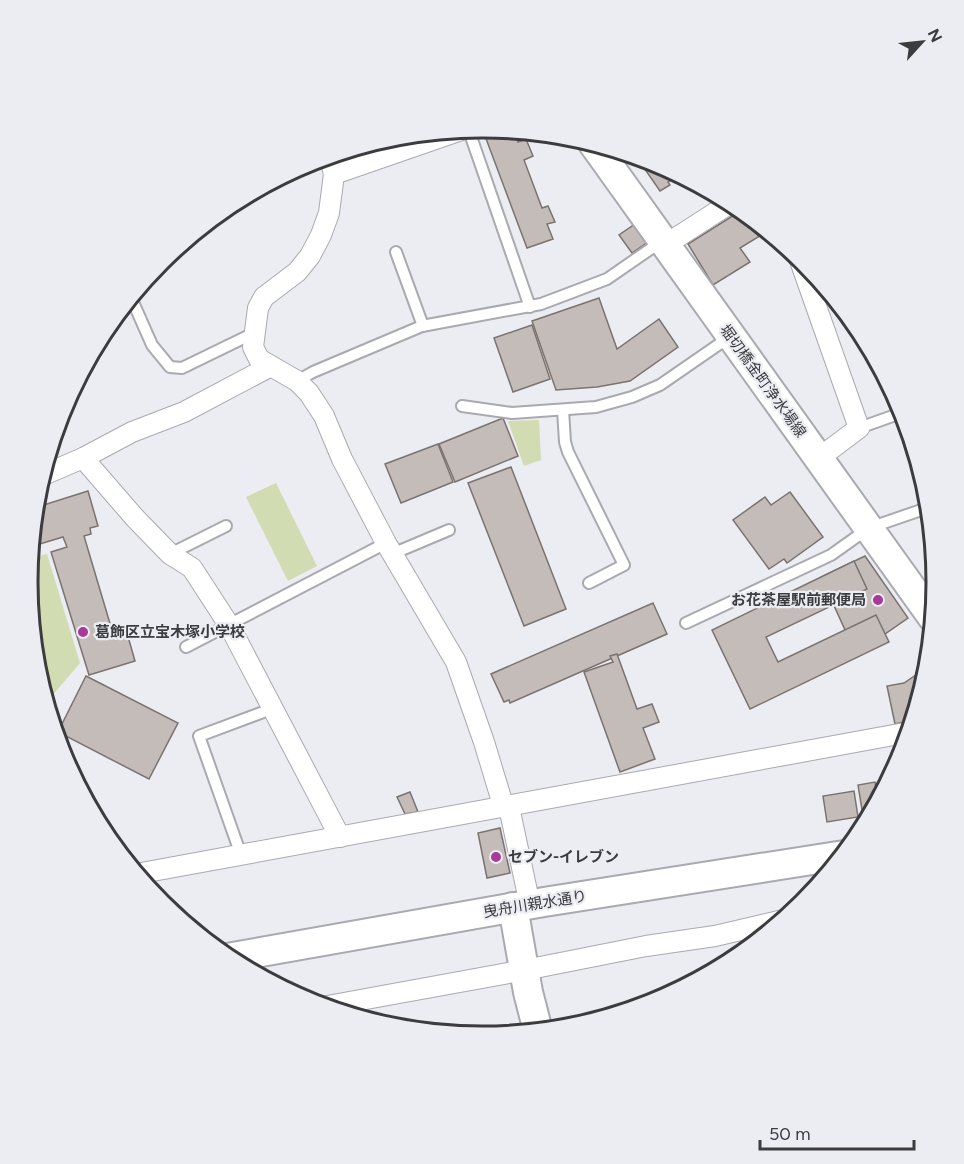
<svg xmlns="http://www.w3.org/2000/svg" width="964" height="1164" font-family="Figtree,'Noto Sans JP',sans-serif">
	<rect width="100%" height="100%" fill="#ececf3"/>
	<g fill="#d1dcb2">
		<path d="M 539,420 L 541,460 L 524,466 L 508,421 Z"/>
		<path d="M 276,483 L 317,566 L 288,581 L 246,497 Z"/>
		<path d="M 47,554 L 80,663 L 46,703 C 32,659 25,606 29,559 Z"/>
	</g>
	<g fill="#c3bcb8" stroke="#7a7370" stroke-width="1.5">
		<path d="M 503,129 L 514,130 L 518,142 L 526,139 L 533,156 L 524,160 L 542,208 L 548,206 L 555,222 L 547,224 L 553,239 L 527,248 L 485,136 Z"/>
		<path d="M 635,155 L 656,162 L 679,174 L 668,182 L 670,185 L 660,191 Z"/>
		<path d="M 742,210 L 768,231 L 740,248 L 750,262 L 713,285 L 688,244 Z"/>
		<path d="M 635,224 L 648,242 L 632,253 L 619,235 Z"/>
		<path d="M 599,298 L 617,349 L 659,319 L 678,347 L 630,381 L 597,387 L 556,390 L 532,321 Z"/>
		<path d="M 532,325 L 550,379 L 513,392 L 494,338 Z"/>
		<path d="M 503,418 L 518,456 L 455,482 L 439,444 Z"/>
		<path d="M 438,444 L 453,482 L 401,503 L 385,464 Z"/>
		<path d="M 511,467 L 566,609 L 524,626 L 468,483 Z"/>
		<path d="M 88,491 L 98,526 L 90,528 L 91,534 L 84,536 L 114,637 L 127,633 L 135,661 L 89,675 L 51,552 L 67,547 L 63,537 L 30,547 L 34,508 Z"/>
		<path d="M 790,492 L 823,537 L 787,563 L 784,559 L 769,569 L 733,520 L 765,497 L 771,505 Z"/>
		<path d="M 865,556 L 908,618 L 856,654 L 821,577 Z"/>
		<path d="M 854,561 L 867,589 L 766,637 L 778,662 L 876,615 L 889,642 L 750,709 L 712,630 Z"/>
		<path d="M 653,603 L 667,634 L 510,703 L 509,700 L 504,702 L 491,674 Z"/>
		<path d="M 617,654 L 637,709 L 652,704 L 659,722 L 643,728 L 655,759 L 620,772 L 584,672 L 613,662 L 610,656 Z"/>
		<path d="M 926,668 L 929,668 L 928,671 L 913,720 L 895,724 L 887,686 L 904,683 Z"/>
		<path d="M 86,676 L 178,723 L 149,779 L 58,732 Z"/>
		<path d="M 875,782 L 878,802 L 871,815 L 863,816 L 858,785 Z"/>
		<path d="M 854,791 L 858,817 L 827,822 L 823,796 Z"/>
		<path d="M 410,792 L 418,812 L 405,814 L 397,797 Z"/>
		<path d="M 500,828 L 510,873 L 487,878 L 478,833 Z"/>
	</g>
	<g fill="none" stroke-linecap="round" stroke-linejoin="round">
		<defs>
			<g id="lane">
				<path d="M 468,128 L 530,307"/>
				<path d="M 396,252 L 423,326"/>
				<path d="M 129,298 L 133,302 L 152,345 L 170,367 L 182,368 L 254,333"/>
				<path d="M 297,381 L 313,372 L 422,326 L 541,304 L 607,279 L 662,241"/>
				<path d="M 462,406 L 512,413 L 596,407 L 632,397 L 660,385 L 731,336"/>
				<path d="M 563,410 L 565,442 L 568,452 L 624,565 L 589,583"/>
				<path d="M 859,428 L 904,412"/>
				<path d="M 170,554 L 226,526"/>
				<path d="M 392,554 L 449,530"/>
				<path d="M 686,623 L 831,555 L 869,528 L 930,507"/>
				<path d="M 186,647 L 386,543"/>
				<path d="M 241,855 L 199,736 L 274,708"/>
			</g>
			<g id="street">
				<path d="M 329,155 L 334,174 L 329,213 L 321,235 L 310,256 L 297,272 L 264,297 L 258,308 L 253,347 L 259,359 L 297,381 L 309,393 L 324,416 L 342,459 L 386,543 L 456,662 L 484,742 L 504,808"/>
				<path d="M 334,174 L 464,129"/>
				<path d="M 665,245 L 732,202"/>
				<path d="M 798,255 L 859,428 L 819,458"/>
				<path d="M 83,458 L 135,518 L 170,554 L 192,568 L 229,625 L 340,837"/>
				<path d="M 41,476 L 83,458 L 132,432 L 184,412 L 271,366"/>
				<path d="M 509,807 L 530,905"/>
				<path d="M 136,874 L 910,732"/>
				<path d="M 322,1007 L 525,970 L 646,946 L 715,936 L 783,920"/>
			</g>
			<g id="secondary">
				<path d="M 592,142 L 933,618"/>
				<path d="M 513,907 L 528,992 L 538,1031"/>
				<path d="M 227,958 L 544,902 L 844,855"/>
			</g>
		</defs>
		<use href="#lane" stroke="#a9a9b0" stroke-width="14"/>
		<use href="#street" stroke="#a9a9b0" stroke-width="22"/>
		<use href="#secondary" stroke="#a9a9b0" stroke-width="32"/>
		<use href="#lane" stroke="#fff" stroke-width="10"/>
		<use href="#street" stroke="#fff" stroke-width="20"/>
		<use href="#secondary" stroke="#fff" stroke-width="28"/>
	</g>
	<g fill="#a93a97" stroke="#ececf3" stroke-width="2">
		<circle cx="878" cy="600" r="6"/>
		<circle cx="83" cy="632" r="6"/>
		<circle cx="496" cy="857" r="6"/>
	</g>
	<g text-anchor="middle" dominant-baseline="central" stroke-width="4.5" stroke-linejoin="round" paint-order="stroke">
		<g font-size="15" fill="#3c3c3f" stroke="#ececf3">
			<text transform="translate(763 381) rotate(54)">堀切橋金町浄水場線</text>
			<text transform="translate(535 904) rotate(-9)">曳舟川親水通り</text>
		</g>
		<g font-size="15" font-weight="bold" fill="#3c3c3f" stroke="#ececf3" text-anchor="start">
			<text x="866" y="600" text-anchor="end">お花茶屋駅前郵便局</text>
			<text x="95" y="632">葛飾区立宝木塚小学校</text>
			<text x="508" y="857">セブン-イレブン</text>
		</g>
	</g>
	<path d="M0 0H964V1164H0ZM38 582a444 444 0 1 1 888 0a444 444 0 1 1-888 0Z" fill="#ececf3" fill-rule="evenodd"/>
	<path fill="none" stroke="#3c3c3f" stroke-width="3" d="M38 582a444 444 0 1 1 888 0a444 444 0 1 1-888 0Z"/>
	<g transform="translate(922 42) rotate(63)" stroke="#ececf3" stroke-width="4.5" paint-order="stroke">
	<path d="M0-4.5L10 22L0 15L-10 22Z" fill="#3c3c3f"/>
	<text y="-9" font-size="16" font-weight="bold" text-anchor="middle" fill="#3c3c3f">N</text>
	</g>
	<path d="M760 1140v9h154v-9" fill="none" stroke="#3c3c3f" stroke-width="3"/>
	<text x="769" y="1140" font-size="18" fill="#3c3c3f" stroke="#ececf3" stroke-width="4.5" paint-order="stroke">50 m</text>
</svg>
